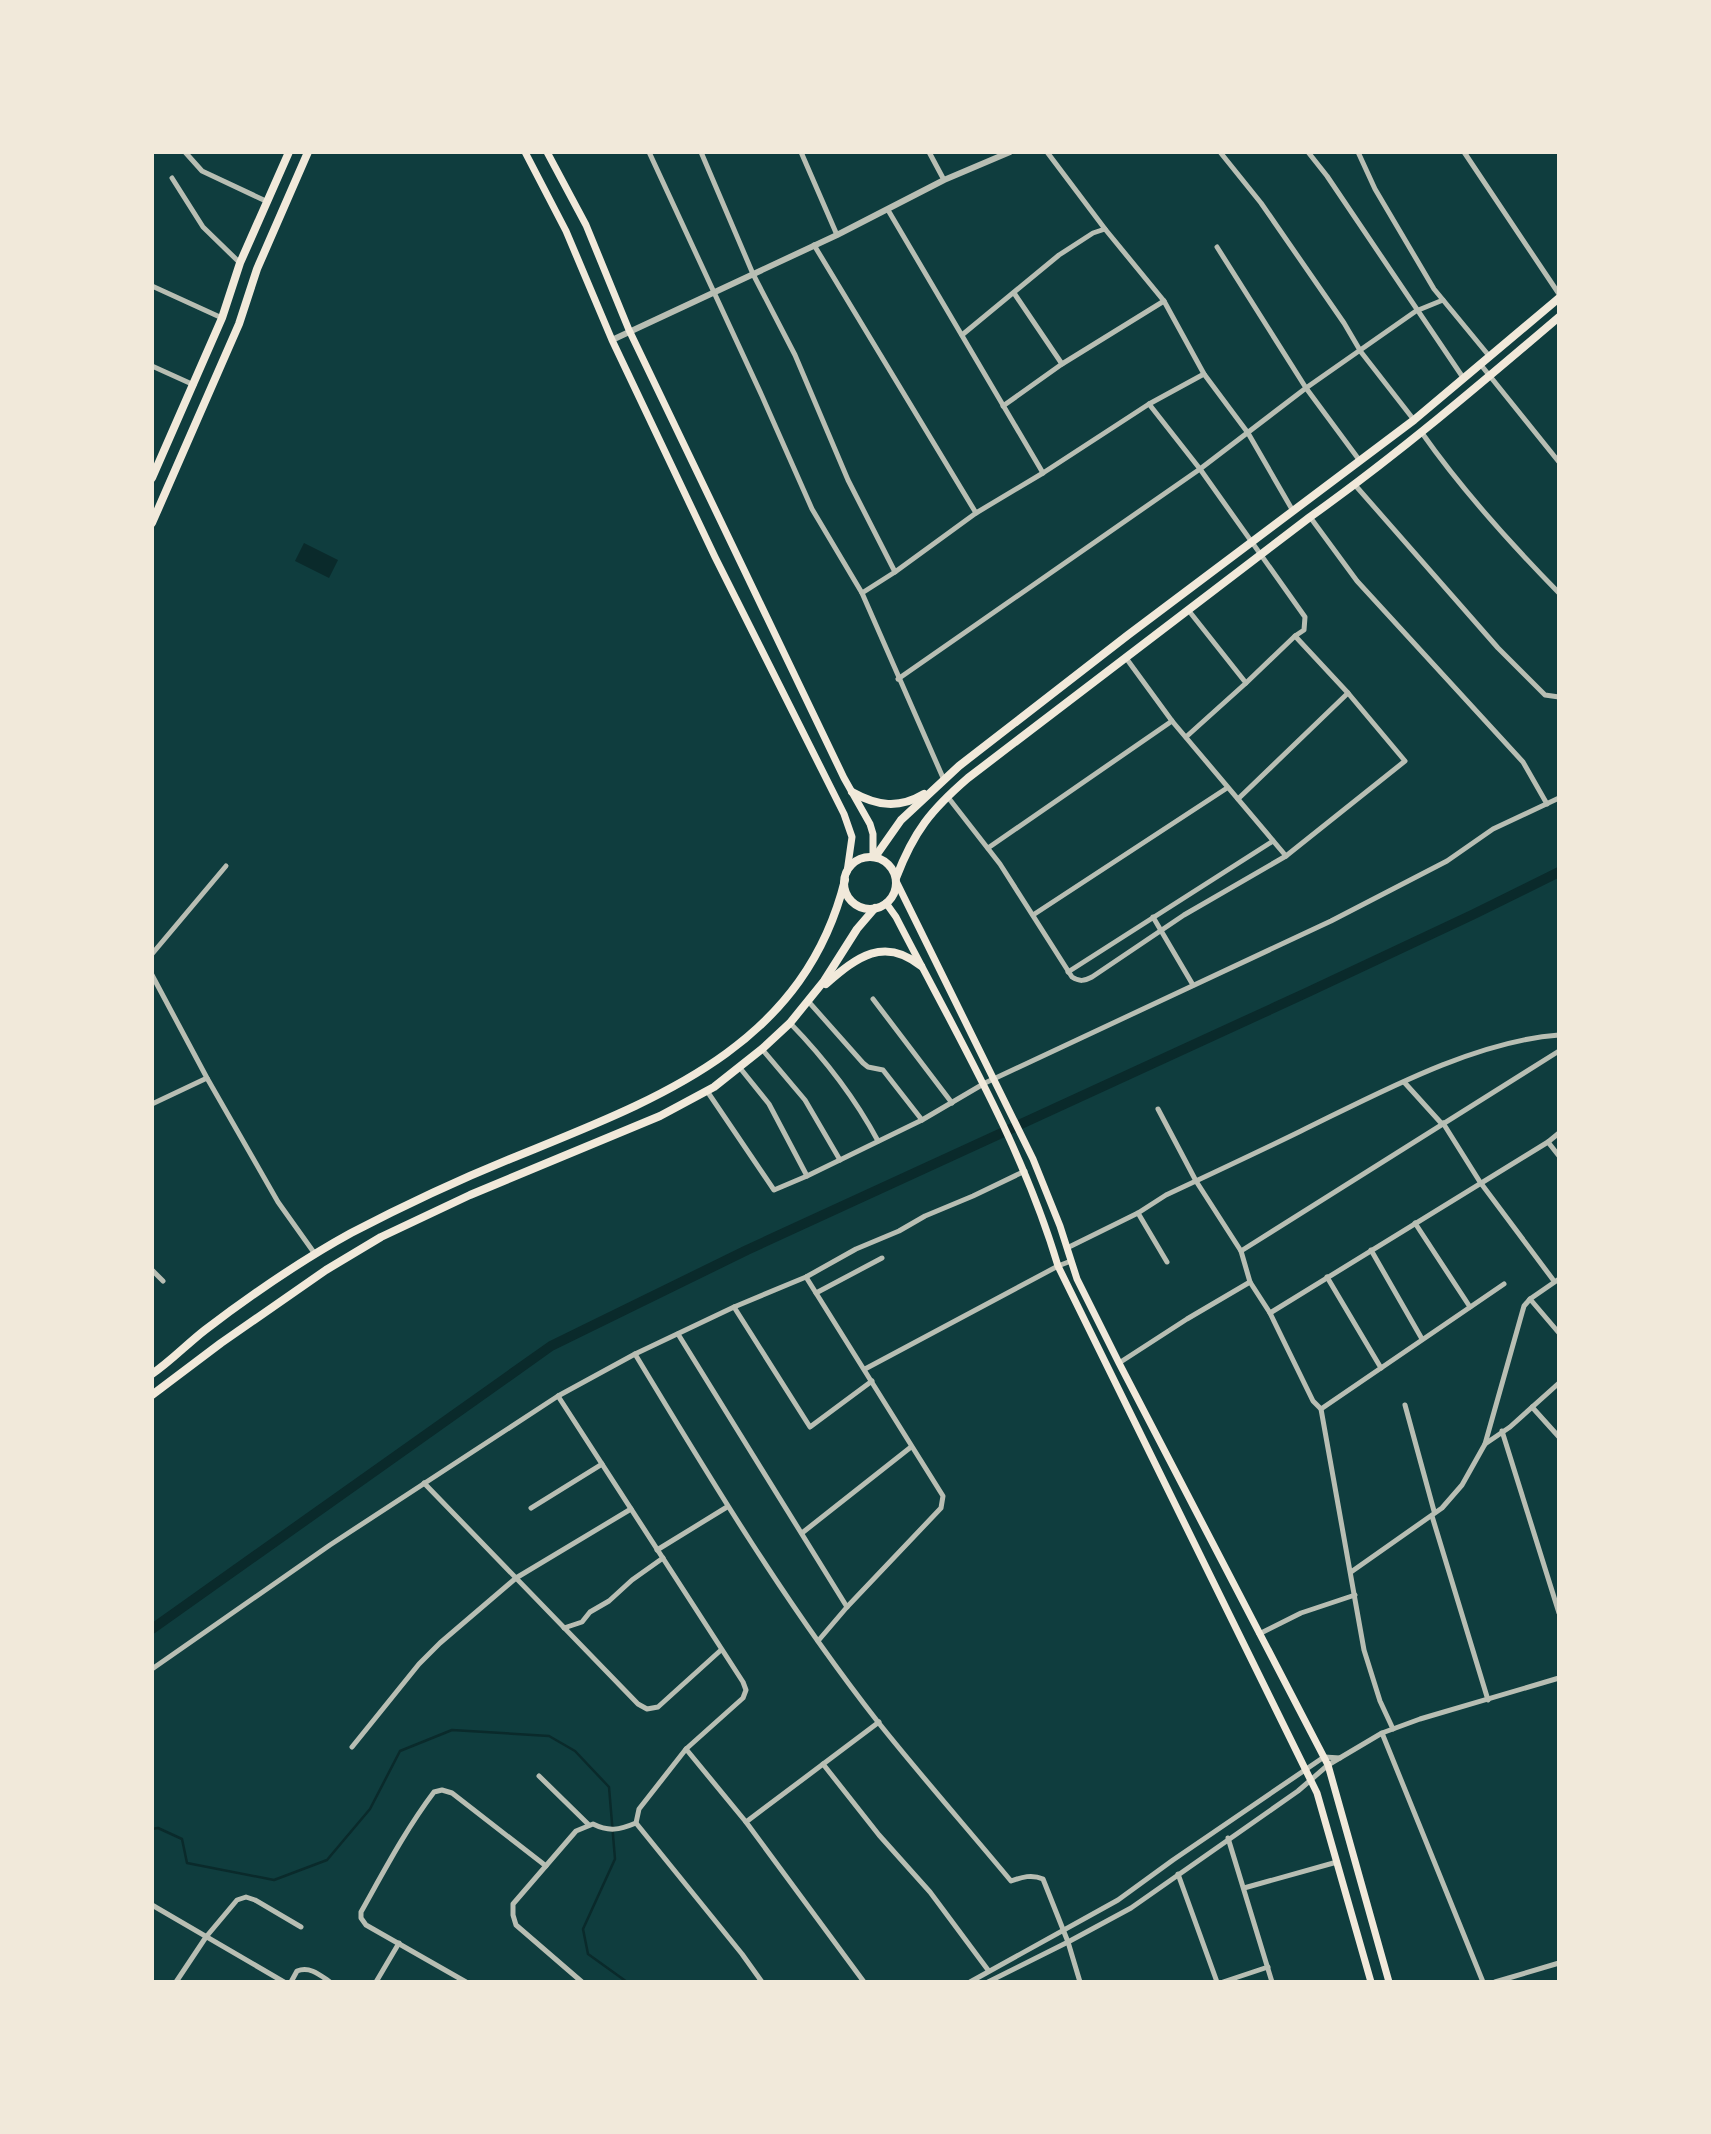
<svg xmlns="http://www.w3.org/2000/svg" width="1711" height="2134" font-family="Helvetica,sans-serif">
	<rect width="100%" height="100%" fill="#0f3d3e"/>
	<path fill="#0a2a2b" d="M 304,543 L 338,560 L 329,578 L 295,561 Z"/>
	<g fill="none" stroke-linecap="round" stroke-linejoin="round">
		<path stroke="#0a2a2b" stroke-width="2.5" d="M 152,1829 L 158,1828 L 182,1839 L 187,1863 L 274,1880 L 327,1860 L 370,1809 L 400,1751 L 452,1730 L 549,1736 L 575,1751 L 609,1787 L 615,1859 L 583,1929 L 588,1954 L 627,1982"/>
		<path stroke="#0a2a2b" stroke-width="10" d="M 152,1629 L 551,1346 L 747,1250 L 1306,993 L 1472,915 L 1559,872"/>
		<g stroke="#b8beb3" stroke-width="5">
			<path d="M 185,152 L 202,171 L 268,202"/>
			<path d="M 649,152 L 762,396 L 812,509 L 862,593 L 944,780"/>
			<path d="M 701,152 L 753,274 L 795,355 L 848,480 L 895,572"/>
			<path d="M 801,152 L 837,235"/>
			<path d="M 929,152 L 944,180"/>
			<path d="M 1047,152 L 1105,229 L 1164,301 L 1204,374 L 1248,433 L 1293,511"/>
			<path d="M 1220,152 L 1261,203 L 1344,323 L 1361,352 L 1414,420"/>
			<path d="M 1308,152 L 1327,176 L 1464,379"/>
			<path d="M 1358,152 L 1375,189 L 1434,289 L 1490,357"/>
			<path d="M 1464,152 L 1559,294"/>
			<path d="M 172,178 L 203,227 L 240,263"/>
			<path d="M 888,210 L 1043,473"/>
			<path d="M 814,245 L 976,513"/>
			<path d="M 1217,247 L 1306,388 L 1360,461"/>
			<path d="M 152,286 L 222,318"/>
			<path d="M 1014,293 L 1062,364"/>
			<path d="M 962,335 L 1059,255 L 1093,233 L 1105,229"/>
			<path d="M 1481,365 L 1559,462"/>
			<path d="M 152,366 L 194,385"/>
			<path d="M 1149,404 L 1200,469 L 1305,617 L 1304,630 L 1295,636 L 1348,693 L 1405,761 L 1286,856"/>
			<path d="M 1003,406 L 1062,364 L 1164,301"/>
			<path d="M 1422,433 C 1462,490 1510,543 1559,593"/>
			<path d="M 1355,485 L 1498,648 L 1545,695 L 1559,697"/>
			<path d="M 1310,517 L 1357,581 L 1523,762 L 1547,804"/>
			<path d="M 862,593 L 895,572 L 976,513 L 1043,473 L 1149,404 L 1204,374"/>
			<path d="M 898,679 L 1200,469 L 1306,388 L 1416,311 L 1443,300"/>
			<path d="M 1246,683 L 1295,636"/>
			<path d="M 1186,737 L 1246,683 L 1189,611"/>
			<path d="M 947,796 L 1000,864 L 1072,977 C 1080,982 1084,981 1092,977 L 1184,915 L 1286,856 L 1172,721 L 1126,658"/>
			<path d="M 1238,799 L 1348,693"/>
			<path d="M 988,848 L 1172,721"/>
			<path d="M 1033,915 L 1227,788"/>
			<path d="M 1153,917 L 1193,985"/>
			<path d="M 152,954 L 226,866"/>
			<path d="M 1068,972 L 1273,841"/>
			<path d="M 152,975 L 207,1078 L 278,1202 L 315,1254"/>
			<path d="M 873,999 L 952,1103"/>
			<path d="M 808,1001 L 863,1063 L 868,1067 L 883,1070 L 922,1120"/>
			<path d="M 790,1023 C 824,1058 855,1098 878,1141"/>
			<path d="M 762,1049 L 805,1100 L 840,1160"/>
			<path d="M 740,1068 L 769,1104 L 807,1176"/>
			<path d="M 1404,1082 L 1442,1124"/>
			<path d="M 707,1091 L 774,1190 L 807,1176 L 922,1120 L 985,1083 L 1331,921 L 1447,861 L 1493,829 L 1559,798"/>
			<path d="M 152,1104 L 207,1078"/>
			<path d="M 1158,1109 L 1196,1181 L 1241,1251 L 1250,1282 L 1270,1313 L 1313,1401 L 1321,1409 L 1364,1650 L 1380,1701 L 1393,1729"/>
			<path d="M 1443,1123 L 1480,1182 L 1554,1281"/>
			<path d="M 1548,1142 L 1559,1156"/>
			<path d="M 1138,1213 L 1167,1262"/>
			<path d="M 1415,1223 L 1470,1307"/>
			<path d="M 1067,1248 L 1138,1213 L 1166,1195 C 1211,1174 1256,1153 1301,1131 C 1377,1094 1474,1041 1559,1035"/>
			<path d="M 1371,1250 L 1422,1339"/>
			<path d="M 1241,1251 L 1559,1051"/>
			<path d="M 152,1270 L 163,1281"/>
			<path d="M 806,1277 L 816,1293"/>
			<path d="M 1327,1277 L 1381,1368"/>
			<path d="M 1530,1299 L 1559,1333"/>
			<path d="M 734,1307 L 810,1427 L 872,1381"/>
			<path d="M 1270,1313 L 1548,1142 L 1559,1133"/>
			<path d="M 678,1334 L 847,1607"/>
			<path d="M 635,1354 C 711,1480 787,1606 878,1722 C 921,1776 967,1828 1011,1881 C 1022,1877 1032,1874 1043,1879 L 1068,1942 L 1080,1982"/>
			<path d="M 1119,1363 L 1187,1319 L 1250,1282"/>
			<path d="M 865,1369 L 1058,1266 L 1071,1261"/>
			<path d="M 558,1396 L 743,1682 L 746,1690 L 743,1698 L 686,1749 L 746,1822"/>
			<path d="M 1405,1405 L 1434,1511"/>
			<path d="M 1532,1407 L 1559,1437"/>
			<path d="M 1321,1409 L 1504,1284"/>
			<path d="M 1502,1431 L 1559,1613"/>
			<path d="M 1485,1444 L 1524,1306 L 1530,1299 L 1559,1279"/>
			<path d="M 424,1483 L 638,1704 L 647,1709 L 658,1707 L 721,1650"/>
			<path d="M 531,1508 L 602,1464"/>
			<path d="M 1432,1516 L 1488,1700"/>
			<path d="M 802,1533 L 911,1447"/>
			<path d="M 657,1550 L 727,1507"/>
			<path d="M 1351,1572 L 1442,1508 L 1462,1485 L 1485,1444 L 1510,1427 L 1559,1383"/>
			<path d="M 564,1628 L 582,1622 L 590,1612 L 609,1601 L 632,1580 L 663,1558"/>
			<path d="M 1259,1634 L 1301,1613 L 1355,1595"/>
			<path d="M 818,1641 L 847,1607 L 941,1508 L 943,1496 L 816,1293 L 882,1258"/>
			<path d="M 152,1669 L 330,1545 L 558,1396 L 635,1354 L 734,1307 L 806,1277 L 856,1249 L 899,1231 L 925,1216 L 973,1196 L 1025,1171"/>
			<path d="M 1382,1733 L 1483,1982"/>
			<path d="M 352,1747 L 419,1664 L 440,1643 L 516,1578 L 631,1509"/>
			<path d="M 686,1749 L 639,1809 L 636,1823 L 742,1954 L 762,1982"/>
			<path d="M 823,1764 L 879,1835 L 930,1892 L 988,1970"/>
			<path d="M 539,1776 L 589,1825"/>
			<path d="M 1228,1838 L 1272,1982"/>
			<path d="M 1178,1874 L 1217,1982"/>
			<path d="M 1244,1888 L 1337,1862"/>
			<path d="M 152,1905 L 284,1982"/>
			<path d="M 176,1982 L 206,1937 L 237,1900 L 246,1897 L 255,1900 L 301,1927"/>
			<path d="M 291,1982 L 297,1971 C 310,1966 320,1975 330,1982"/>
			<path d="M 376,1982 L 399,1943"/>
			<path d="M 466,1982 L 366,1925 L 361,1918 L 361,1912 C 384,1871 406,1829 434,1792 L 442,1790 L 452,1793 L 546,1866"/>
			<path d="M 582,1982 L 516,1925 L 513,1915 L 513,1904 L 576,1831 L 593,1824 C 609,1832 619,1830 636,1823"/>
			<path d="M 864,1982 L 746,1822 L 879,1722"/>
			<path d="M 970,1982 L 1118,1900 L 1173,1860 L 1324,1757 L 1340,1758"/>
			<path d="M 988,1982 L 1068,1942 L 1131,1908 L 1298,1791 L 1328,1765 L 1382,1733 L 1420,1719 L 1559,1678"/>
			<path d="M 1223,1982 L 1268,1967"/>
			<path d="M 1495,1982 L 1559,1963"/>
		</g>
		<path stroke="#b8beb3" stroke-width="6" d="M 612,340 L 837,235 L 944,180 L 1010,152"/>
		<g stroke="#f1e9da" stroke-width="7">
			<path d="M 525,152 L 566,231 L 612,340 L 715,557 L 844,814 L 852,837 L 847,872"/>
			<path d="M 547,152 L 586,225 L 629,330 L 844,778 L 870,824 L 873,834 L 873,857"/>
			<path d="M 896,881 L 1033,1159 L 1060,1226 L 1077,1279 L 1119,1363 L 1328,1765 L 1389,1982"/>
			<path d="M 886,903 L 896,917 C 955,1032 1021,1142 1058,1266 L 1317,1793 L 1371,1982"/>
		</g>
		<g stroke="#f1e9da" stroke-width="8">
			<path d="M 152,478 L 222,318 L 240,263 L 289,152"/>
			<path d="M 152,523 L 239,324 L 257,269 L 308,152"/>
		</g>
		<g stroke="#f1e9da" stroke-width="8">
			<path d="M 852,792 C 877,806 899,809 924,794"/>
			<path d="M 875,857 L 901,820 L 959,766 L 1128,635 L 1414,420 L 1559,298"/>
			<circle cx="870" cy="883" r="26"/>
			<path d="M 896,878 C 914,831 931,810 968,778 L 1310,517 C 1397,455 1478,386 1559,317"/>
			<path d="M 826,984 C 857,957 884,936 921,966"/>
			<path d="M 152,1374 C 171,1361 187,1344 205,1330 C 251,1295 300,1261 351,1233 C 403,1206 456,1181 510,1159 C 654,1100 803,1049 845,880"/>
			<path d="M 152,1395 L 221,1343 L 326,1270 L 381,1237 L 470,1195 L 660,1116 L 714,1087 L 762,1049 L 790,1023 L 824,981 L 857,929 L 875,908"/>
		</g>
	</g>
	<rect width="1711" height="2134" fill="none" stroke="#f1e9da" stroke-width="308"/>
</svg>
